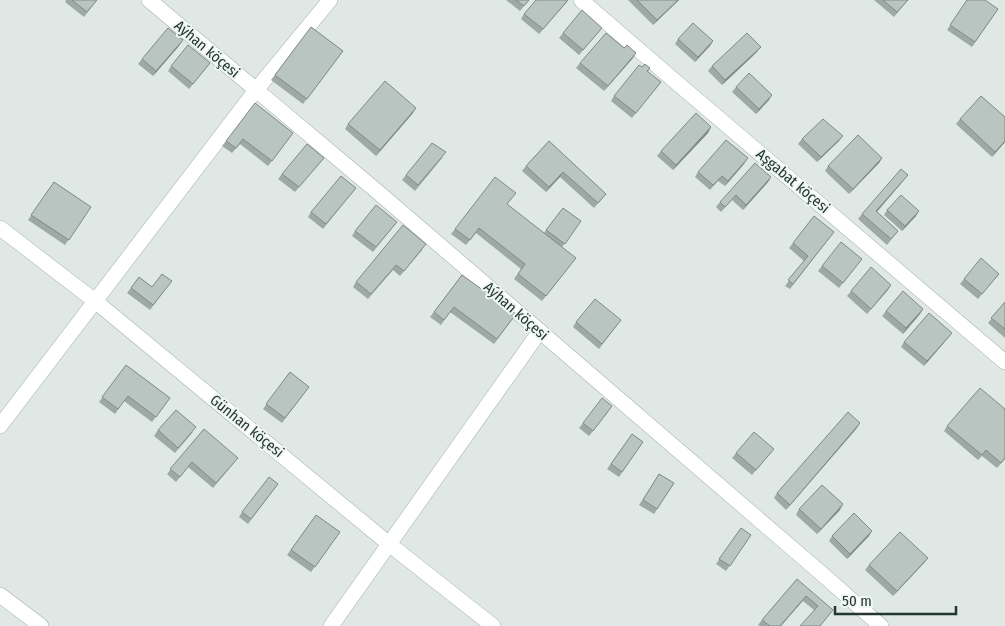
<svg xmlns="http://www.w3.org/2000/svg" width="1005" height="626" font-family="'Fira Sans Condensed',sans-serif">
	<rect width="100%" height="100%" fill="#dfe8e5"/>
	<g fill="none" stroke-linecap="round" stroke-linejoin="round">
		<defs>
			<g id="minor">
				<path d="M 149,0 L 379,193 L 821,573 L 881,626"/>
				<path d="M 0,228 L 95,301 L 389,544 L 493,626"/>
				<path d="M 0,426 L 256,90 L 330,0"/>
				<path d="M 0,595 L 41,626"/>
				<path d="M 331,626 L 540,331"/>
			</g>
			<path id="tertiary" d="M 581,0 L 676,82 L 1005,362"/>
		</defs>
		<use href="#minor" stroke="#a3afac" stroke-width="16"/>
		<use href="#tertiary" stroke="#a3afac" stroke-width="16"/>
		<use href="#minor" stroke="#fff" stroke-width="15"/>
		<use href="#tertiary" stroke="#fff" stroke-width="15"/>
	</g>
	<g fill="#9ea9a6">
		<path d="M 66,0 L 97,0 L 84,17 L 65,2 Z"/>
		<path d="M 506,0 L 529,0 L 520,11 Z"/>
		<path d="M 568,0 L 539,34 L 521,19 L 524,14 Z"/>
		<path d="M 628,0 L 679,0 L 653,25 Z"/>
		<path d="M 874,0 L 908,0 L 894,17 Z"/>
		<path d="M 967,0 L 998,9 L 972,47 L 947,30 Z"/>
		<path d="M 311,27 L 343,51 L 303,104 L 271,80 Z"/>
		<path d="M 602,28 L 579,55 L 559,38 L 563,33 Z"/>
		<path d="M 678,39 L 713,41 L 695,62 L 675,44 Z"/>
		<path d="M 179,46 L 153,76 L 138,64 L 142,59 Z"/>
		<path d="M 757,52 L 722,85 L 708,71 L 712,66 Z"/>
		<path d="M 633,58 L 604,91 L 576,68 L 580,63 Z"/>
		<path d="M 210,63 L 189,89 L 168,71 L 171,66 Z"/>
		<path d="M 642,67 L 650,68 L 648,72 L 661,82 L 632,118 L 611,101 L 614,96 Z"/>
		<path d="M 736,87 L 769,100 L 756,114 L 732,92 Z"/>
		<path d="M 413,113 L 376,156 L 345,129 L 348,124 Z"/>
		<path d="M 960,119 L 1005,142 L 992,157 L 956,124 Z"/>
		<path d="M 711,127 L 708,133 L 673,170 L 657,156 L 661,151 Z"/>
		<path d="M 293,133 L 268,166 L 240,144 L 232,153 L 222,146 L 226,141 Z"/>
		<path d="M 802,139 L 839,141 L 817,162 L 798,144 Z"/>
		<path d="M 549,141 L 606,194 L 594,208 L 560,177 L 546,192 L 522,171 L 526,166 Z"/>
		<path d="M 443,157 L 415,191 L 402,180 L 406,175 Z"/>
		<path d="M 324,158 L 295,192 L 278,179 L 282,174 Z"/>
		<path d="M 882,158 L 879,163 L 849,194 L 825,171 L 828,166 Z"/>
		<path d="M 744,164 L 725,186 L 718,181 L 710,190 L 695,177 L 698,172 Z"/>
		<path d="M 771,177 L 768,182 L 743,210 L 732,200 L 721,212 L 716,207 L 720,202 Z"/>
		<path d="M 904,180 L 877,212 L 898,231 L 887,245 L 858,219 L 862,214 Z"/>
		<path d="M 54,182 L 91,207 L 65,245 L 28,220 Z"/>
		<path d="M 356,188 L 323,229 L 308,217 L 311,212 Z"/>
		<path d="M 507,205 L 544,233 L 563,208 L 581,221 L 562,247 L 576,258 L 542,301 L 514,279 L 521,269 L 476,233 L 466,245 L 451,234 L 455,229 Z"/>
		<path d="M 887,210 L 916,216 L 902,231 L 884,215 Z"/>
		<path d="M 397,222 L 373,252 L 352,236 L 355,231 Z"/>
		<path d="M 834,232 L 790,289 L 785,286 L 804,261 L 789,248 L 793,243 Z"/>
		<path d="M 423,249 L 400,276 L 393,270 L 368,299 L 353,287 L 356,282 Z"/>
		<path d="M 862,259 L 839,288 L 818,271 L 822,266 Z"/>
		<path d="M 999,274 L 978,299 L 960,284 L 964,279 Z"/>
		<path d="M 462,275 L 516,314 L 494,344 L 450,312 L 441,325 L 430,317 Z"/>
		<path d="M 139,277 L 152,287 L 168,286 L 150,310 L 127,293 Z"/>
		<path d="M 891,285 L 867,314 L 847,296 L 851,291 Z"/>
		<path d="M 1005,302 L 1005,338 L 988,323 Z"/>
		<path d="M 886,311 L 920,314 L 903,334 L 882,316 Z"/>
		<path d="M 621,320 L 599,349 L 573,327 L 576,322 Z"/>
		<path d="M 948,338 L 924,366 L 901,347 L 904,342 Z"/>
		<path d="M 126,365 L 170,398 L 152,422 L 124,401 L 115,414 L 99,402 Z"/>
		<path d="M 290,372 L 309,387 L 282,423 L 263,409 Z"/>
		<path d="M 609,411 L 589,436 L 579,428 L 583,423 Z"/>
		<path d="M 947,426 L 1005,459 L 997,468 L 982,456 L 978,460 L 944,431 Z"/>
		<path d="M 857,428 L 786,510 L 774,498 L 777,493 Z"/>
		<path d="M 204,429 L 234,463 L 213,488 L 188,467 L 176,482 L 167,474 Z"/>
		<path d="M 158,430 L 193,432 L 175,453 L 154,436 Z"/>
		<path d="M 632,434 L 643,442 L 619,477 L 607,469 Z"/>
		<path d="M 774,449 L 752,475 L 732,458 L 736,453 Z"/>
		<path d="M 659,474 L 674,483 L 654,514 L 639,505 Z"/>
		<path d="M 278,484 L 248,524 L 239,517 L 242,512 Z"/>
		<path d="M 799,509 L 840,510 L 817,534 L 796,515 Z"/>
		<path d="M 316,515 L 340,532 L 311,572 L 287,555 Z"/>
		<path d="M 741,528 L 751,535 L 726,571 L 716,564 Z"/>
		<path d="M 832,536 L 869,536 L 847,559 L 829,541 Z"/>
		<path d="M 928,558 L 924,563 L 893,596 L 865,570 L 869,565 Z"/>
		<path d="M 797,579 L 830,615 L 814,610 L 803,601 L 781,626 L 760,626 L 758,625 L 762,620 Z"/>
	</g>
	<g fill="#818a87">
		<path d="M 568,0 L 566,3 L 539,34 L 543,29 Z"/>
		<path d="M 678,0 L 679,0 L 653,25 L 657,20 Z"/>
		<path d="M 183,40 L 179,46 L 153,76 L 156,71 Z"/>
		<path d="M 713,41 L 710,46 L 695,62 L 698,57 Z"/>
		<path d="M 761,47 L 757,52 L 722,85 L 725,80 Z"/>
		<path d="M 636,53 L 633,58 L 604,91 L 608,86 Z"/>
		<path d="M 772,95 L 769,100 L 756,114 L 759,109 Z"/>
		<path d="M 416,108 L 413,113 L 376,156 L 380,150 Z"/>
		<path d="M 711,127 L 708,133 L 673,170 L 676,165 Z"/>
		<path d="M 843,136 L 839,141 L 817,162 L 821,157 Z"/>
		<path d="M 1005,141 L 1005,142 L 992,157 L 995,152 Z"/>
		<path d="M 748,158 L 744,164 L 725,186 L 728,181 Z"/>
		<path d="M 882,158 L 879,163 L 849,194 L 853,189 Z"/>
		<path d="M 563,172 L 560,177 L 546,192 L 549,187 Z"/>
		<path d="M 908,175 L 904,180 L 873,216 L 876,211 Z"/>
		<path d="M 771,177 L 768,182 L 743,210 L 746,205 Z"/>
		<path d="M 919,211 L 916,216 L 902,231 L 905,226 Z"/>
		<path d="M 891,285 L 888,290 L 867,314 L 871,309 Z"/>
		<path d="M 923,309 L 920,314 L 903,334 L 906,328 Z"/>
		<path d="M 952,333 L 948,338 L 924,366 L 927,361 Z"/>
		<path d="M 860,423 L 857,428 L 786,510 L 790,505 Z"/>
		<path d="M 843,504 L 840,510 L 817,534 L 821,529 Z"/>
		<path d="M 872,531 L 869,536 L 847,559 L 850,554 Z"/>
		<path d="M 928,558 L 924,563 L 893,596 L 897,591 Z"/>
		<path d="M 806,596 L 781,626 L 780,626 Z"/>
	</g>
	<g fill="#b8c5c1" stroke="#818a87">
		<path d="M 72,0 L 97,0 L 87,12 Z"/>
		<path d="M 516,0 L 529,0 L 524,6 Z"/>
		<path d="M 536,0 L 568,0 L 543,29 L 524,14 Z"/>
		<path d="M 637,0 L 678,0 L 657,20 Z"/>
		<path d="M 883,0 L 908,0 L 897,12 Z"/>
		<path d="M 967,0 L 985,0 L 998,9 L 975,42 L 950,25 Z"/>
		<path d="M 582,10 L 602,28 L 583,50 L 563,33 Z"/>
		<path d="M 693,23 L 713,41 L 698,57 L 678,39 Z"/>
		<path d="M 311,27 L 343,51 L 307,99 L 275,75 Z"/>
		<path d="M 168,28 L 183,40 L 156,71 L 142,59 Z"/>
		<path d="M 606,33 L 624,48 L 627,45 L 636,53 L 608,86 L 580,63 Z"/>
		<path d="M 747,33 L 761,47 L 725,80 L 712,66 Z"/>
		<path d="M 188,45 L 210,63 L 193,84 L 171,66 Z"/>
		<path d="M 645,64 L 650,68 L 647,71 L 661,82 L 636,113 L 614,96 L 639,65 L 642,67 Z"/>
		<path d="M 749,73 L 772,95 L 759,109 L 736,87 Z"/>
		<path d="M 385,81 L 416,108 L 380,150 L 348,124 Z"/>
		<path d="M 981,96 L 1005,117 L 1005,141 L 995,152 L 960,119 Z"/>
		<path d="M 255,103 L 293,133 L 272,161 L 243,139 L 236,148 L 226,141 Z"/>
		<path d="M 696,113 L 711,127 L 676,165 L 661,151 Z"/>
		<path d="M 823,119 L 843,136 L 821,157 L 802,139 Z"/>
		<path d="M 858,135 L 882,158 L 853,189 L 828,166 Z"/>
		<path d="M 726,140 L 748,158 L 728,181 L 722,176 L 713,185 L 698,172 Z"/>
		<path d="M 549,141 L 606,194 L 598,203 L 563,172 L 549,187 L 526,166 Z"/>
		<path d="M 432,143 L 446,152 L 418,185 L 406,175 Z"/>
		<path d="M 307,144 L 324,158 L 299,187 L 282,174 Z"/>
		<path d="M 755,163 L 771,177 L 746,205 L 736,195 L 725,207 L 720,202 Z"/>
		<path d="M 901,169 L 908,175 L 876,211 L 898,231 L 891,239 L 862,214 Z"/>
		<path d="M 341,176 L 356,188 L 326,224 L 311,212 Z"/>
		<path d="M 495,177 L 516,193 L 507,204 L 576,258 L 546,296 L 518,274 L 525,264 L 479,228 L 470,240 L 455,229 Z"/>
		<path d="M 54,182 L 91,207 L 69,240 L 31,215 Z"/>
		<path d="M 901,195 L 919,211 L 905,226 L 887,210 Z"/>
		<path d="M 376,205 L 397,222 L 376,247 L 355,231 Z"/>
		<path d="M 563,208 L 581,221 L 565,244 L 546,230 Z"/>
		<path d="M 814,216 L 834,232 L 793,284 L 788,280 L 808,256 L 793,243 Z"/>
		<path d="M 403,225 L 426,244 L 404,271 L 396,265 L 371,294 L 356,282 Z"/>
		<path d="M 841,242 L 862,259 L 843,283 L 822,266 Z"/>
		<path d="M 981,258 L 999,274 L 982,294 L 964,279 Z"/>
		<path d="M 871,267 L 891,285 L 871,309 L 851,291 Z"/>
		<path d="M 162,274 L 172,281 L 153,305 L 131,288 L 139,277 L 152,287 Z"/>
		<path d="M 462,275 L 516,314 L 497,339 L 454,307 L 444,320 L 434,312 Z"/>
		<path d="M 903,291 L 923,309 L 906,328 L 886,311 Z"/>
		<path d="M 595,299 L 621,320 L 602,344 L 576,322 Z"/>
		<path d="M 1005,302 L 1005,329 L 991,318 Z"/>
		<path d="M 929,313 L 952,333 L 927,361 L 904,342 Z"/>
		<path d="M 126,365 L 170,398 L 156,417 L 128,396 L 118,409 L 102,397 Z"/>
		<path d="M 290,372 L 309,387 L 285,418 L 266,404 Z"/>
		<path d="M 980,388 L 1005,409 L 1005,458 L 1001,463 L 986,450 L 982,455 L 947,426 Z"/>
		<path d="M 602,398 L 612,406 L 593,431 L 583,423 Z"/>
		<path d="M 176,410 L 196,427 L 178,448 L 158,430 Z"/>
		<path d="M 848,412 L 860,423 L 790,505 L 777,493 Z"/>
		<path d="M 204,429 L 238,458 L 216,483 L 192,462 L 180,477 L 170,469 Z"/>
		<path d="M 754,432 L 774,449 L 756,470 L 736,453 Z"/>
		<path d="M 632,434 L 643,442 L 622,472 L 611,464 Z"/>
		<path d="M 659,474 L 674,483 L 657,509 L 643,500 Z"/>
		<path d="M 269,477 L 278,484 L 251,519 L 242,512 Z"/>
		<path d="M 822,485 L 843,504 L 821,529 L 799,509 Z"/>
		<path d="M 854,513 L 872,531 L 850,554 L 832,536 Z"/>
		<path d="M 316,515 L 340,532 L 315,567 L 291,550 Z"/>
		<path d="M 741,528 L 751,535 L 730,566 L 719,559 Z"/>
		<path d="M 900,532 L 928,558 L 897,591 L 869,565 Z"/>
		<path d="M 797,579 L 833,610 L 820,626 L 800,626 L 818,606 L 806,596 L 780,626 L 770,626 L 762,620 Z"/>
	</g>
	<g text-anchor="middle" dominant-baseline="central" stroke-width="4" stroke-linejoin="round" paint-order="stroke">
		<g font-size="15" fill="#223632" stroke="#eff5f2">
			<text transform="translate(207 49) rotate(40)">Aýhan köçesi</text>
			<text transform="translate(793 181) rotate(40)">Aşgabat köçesi</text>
			<text transform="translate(516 311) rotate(41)">Aýhan köçesi</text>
			<text transform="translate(247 426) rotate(39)">Günhan köçesi</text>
		</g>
	</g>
	<path d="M835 606v8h121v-8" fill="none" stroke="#223632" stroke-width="2.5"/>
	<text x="842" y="606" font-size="15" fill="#223632" stroke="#eff5f2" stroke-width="4" paint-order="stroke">50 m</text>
</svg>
